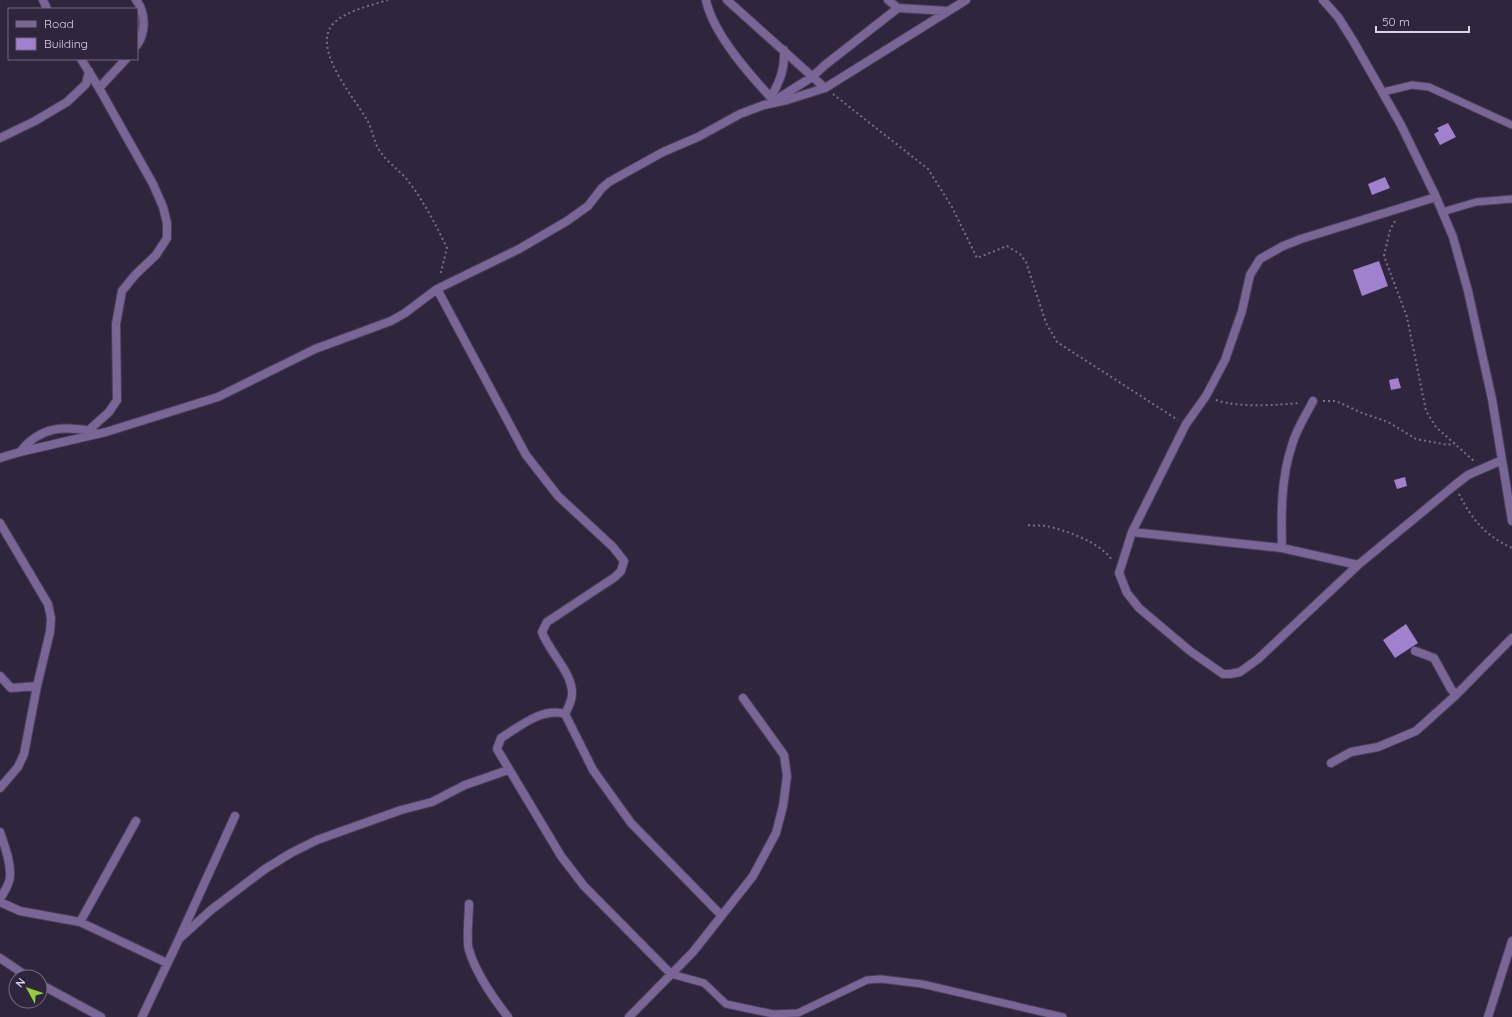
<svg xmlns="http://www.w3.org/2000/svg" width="1512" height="1017" font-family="Quicksand,sans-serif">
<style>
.building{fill:#a081cd}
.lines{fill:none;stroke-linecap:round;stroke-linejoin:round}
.lane-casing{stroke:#4a4158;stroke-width:9}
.street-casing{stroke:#4a4158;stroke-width:10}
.path{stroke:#787085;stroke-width:2;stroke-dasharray:2 3;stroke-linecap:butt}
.lane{stroke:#796697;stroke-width:7}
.street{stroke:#796697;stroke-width:8}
</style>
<rect width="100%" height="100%" fill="#2f253d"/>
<path class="building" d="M1448 123 1456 137 1440 145 1434 134 1439 131 1437 128Z
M1385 177 1390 188 1372 195 1368 184Z
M1379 261 1388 286 1362 296 1353 270Z
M1398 378 1401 388 1391 390 1389 380Z
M1405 477 1407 486 1397 489 1394 480Z
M1406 624 1418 643 1395 658 1383 640Z"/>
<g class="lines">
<g class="lane-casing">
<path id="lane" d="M1383 92 1412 85 1429 87 1512 125
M1442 212 1476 202 1512 199
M671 974 704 983 726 1004 773 1014 798 1013 867 980 881 979 922 984 1063 1017"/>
</g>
<g class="street-casing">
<path id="street" d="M43 0 47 9
M136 0C146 12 146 33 137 45
M706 0C713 34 750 75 774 101
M727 0 825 88
M888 0 898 8 948 11
M1323 0 1338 17 1352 39 1401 125 1436 197 1453 237 1468 291 1492 399 1512 521
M81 59 99 88 153 184 163 207 167 223V238L156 255 135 275 122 291 116 324 117 400 109 412 89 430
M99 88 126 59
M771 97C780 81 785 69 784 50
M774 101 812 77 825 65 898 8
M0 138 35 121 67 102 86 84 89 71
M1436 197 1301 239 1283 246 1260 259 1250 275 1242 311 1225 360 1206 396 1186 424 1132 532 1119 573 1127 593 1139 608 1190 651 1223 674H1230L1240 672 1258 659 1358 565 1455 485 1468 475 1502 460
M437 289 526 455 558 496 613 547 624 561 621 571 615 577 547 622 542 632C549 652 573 673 572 694 572 701 568 708 565 714
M20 452C40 426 63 426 93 431
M0 458 20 452 106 432 218 397 315 349 391 321 405 313 437 289 519 249 567 221 588 206 602 188 609 182 663 152 698 137 740 114 764 105 787 100 825 88 966 0
M0 523 48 604 51 618 50 632 37 686 24 754 18 767 0 788
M1132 532 1282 548 1358 565
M1282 548C1281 514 1281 478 1292 445 1296 430 1306 415 1313 401
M1415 651 1434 658 1451 689 1456 695
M0 676 11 688 37 686
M1331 763 1351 752 1378 747 1416 731 1456 695 1512 638
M0 832C4 845 11 861 10 876 10 884 4 892 0 899
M0 902 20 911 80 922 167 963
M469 904C469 914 466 942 469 950 476 973 493 998 508 1017
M80 922 136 821
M179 939 211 910 265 869 291 853 317 840 401 810 432 802 465 785 508 770
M0 958 28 977
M671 974 584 886 561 856 497 749 501 738C519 727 542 707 565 714L593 770 631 823 721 915
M40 984 101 1017
M142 1017 179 939 235 816
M629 1017 693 952 753 876 776 833 783 806 787 776 784 755 743 698
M1488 1017 1512 941"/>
</g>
<path class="path" d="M388 0C372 5 336 13 329 30 318 57 354 97 367 120 372 128 373 139 378 148 385 161 400 170 409 182 424 202 436 225 447 248L440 276
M833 94 928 169 952 207 977 258 1007 246 1020 254 1026 262 1046 323 1057 342 1178 420
M1395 221 1390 230 1384 256 1407 317 1426 411 1436 427 1475 462
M1216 400C1239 408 1276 405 1300 403
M1323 401H1336L1362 413 1388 422 1416 439 1448 445 1455 443
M1459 494C1472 520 1486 536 1512 548
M1028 525C1034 526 1040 525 1046 526 1066 530 1101 543 1112 560"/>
<use href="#lane" class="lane"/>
<use href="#street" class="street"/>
</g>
<rect x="8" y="8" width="130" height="52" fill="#2f253d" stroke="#736b80"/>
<rect x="16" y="21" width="20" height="6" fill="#796697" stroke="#736b80"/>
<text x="44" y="28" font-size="12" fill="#d9d3e4">Road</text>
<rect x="16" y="38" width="20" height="12" fill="#a081cd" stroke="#736b80"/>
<text x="44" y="48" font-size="12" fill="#d9d3e4">Building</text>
<g transform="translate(28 989) rotate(310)"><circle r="19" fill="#2f253d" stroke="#736b80"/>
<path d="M0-3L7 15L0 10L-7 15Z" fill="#93cc3d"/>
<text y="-6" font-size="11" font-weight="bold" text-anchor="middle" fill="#d9d3e4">N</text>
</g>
<path d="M1376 26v6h93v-6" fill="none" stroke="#d9d3e4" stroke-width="2"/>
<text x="1382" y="26" font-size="12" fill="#d9d3e4" stroke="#2f253d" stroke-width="3" paint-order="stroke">50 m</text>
</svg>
